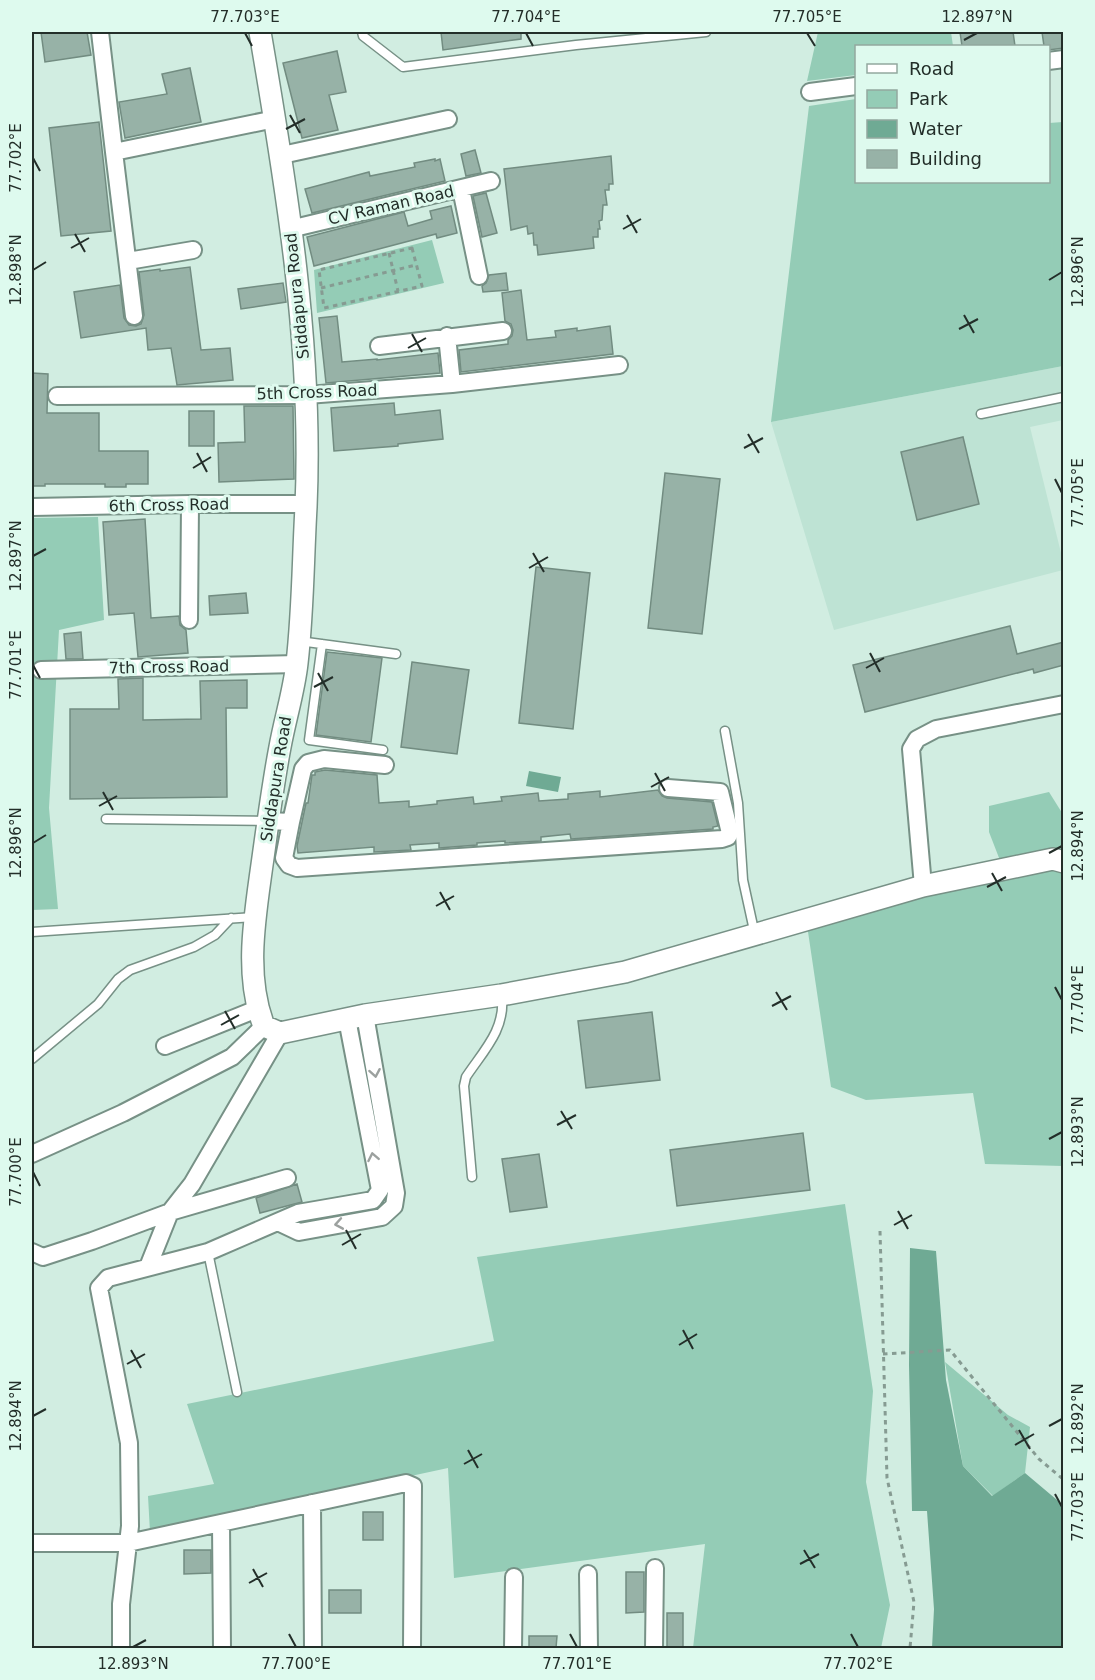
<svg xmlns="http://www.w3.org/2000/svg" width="1095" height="1680" font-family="'DejaVu Sans',sans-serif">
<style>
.built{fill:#bee3d4}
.green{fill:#94ccb6}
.water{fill:#6faa94}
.building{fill:#97b2a7;stroke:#728c81;stroke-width:1.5}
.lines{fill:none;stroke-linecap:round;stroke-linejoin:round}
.service-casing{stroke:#779186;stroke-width:11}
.minor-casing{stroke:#779186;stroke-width:20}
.tertiary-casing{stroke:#779186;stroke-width:24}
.path{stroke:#869b92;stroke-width:3;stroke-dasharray:4.5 4.5;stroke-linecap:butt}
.service{stroke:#fff;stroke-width:8}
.minor{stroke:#fff;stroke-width:16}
.tertiary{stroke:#fff;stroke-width:21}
.oneway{stroke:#9ca19f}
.ticks{fill:none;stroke:#232e29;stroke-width:2}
.labels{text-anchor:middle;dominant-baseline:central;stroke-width:6;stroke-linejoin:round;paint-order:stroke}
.street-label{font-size:16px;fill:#232e29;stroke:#defaee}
.neatline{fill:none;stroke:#232e29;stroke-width:2}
.ticks-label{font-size:15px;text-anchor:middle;fill:#232e29}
</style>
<rect width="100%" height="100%" fill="#d1ede1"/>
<path class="built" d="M1063 366V420L1030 427 1063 561V570L834 630 771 422Z"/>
<path class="green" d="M818 32H951L953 46H856V75L807 81Z
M856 99V182H1048L1049 123 1063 122V366L771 422 809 106Z
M432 240 444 283 317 313 314 270Z
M98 517 104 620 59 630 49 808 58 909 32 910V518Z
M1049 792 1064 816 1063 1166 985 1164 973 1093 866 1100 831 1087 807 925 1001 863 989 832V806Z
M845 1204 873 1391 866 1482 890 1605 881 1648H693L705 1544 454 1578 448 1468 150 1532 148 1496 214 1484 187 1404 494 1341 477 1257Z
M945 1362 1008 1415 1030 1427 1025 1473 993 1496 963 1466Z"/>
<path class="water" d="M529 771 561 777 558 792 526 786Z
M910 1248 936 1251 946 1380 963 1466 992 1496 1025 1473 1063 1505V1648H932L934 1609 927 1511H912L909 1365Z"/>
<path class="building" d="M41 32H87L91 55 45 62Z
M441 32H521V39L443 50Z
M960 32H1013L1015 46H962Z
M1042 32H1064V48L1048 50V46H1044Z
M337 51 346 92 329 95 338 130 302 138 283 63Z
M190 68 201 122 125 138 119 102 167 94 162 74Z
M99 122 111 231 61 236 49 128Z
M475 150 481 173 466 176 461 154Z
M611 156 613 184H609V190H605L607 205H603L602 220 599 221 600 229H598V237H593L594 248 538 255 537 245H534L533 233 528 234 527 226 511 230 504 169Z
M435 159V161L440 159 445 181 312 213 305 189 369 172 370 176 415 167 414 163Z
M486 193 497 233 482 237 473 196Z
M451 206 457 233 437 238 436 234 314 266 307 237 404 212 408 226 432 219 430 211Z
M190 267 201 350 230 348 233 380 177 385 171 348 148 350 146 328 81 338 74 292 120 285 124 318 129 325 136 326 141 324 144 315 139 272 160 269V271Z
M506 273 508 290 483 292 482 286 486 283 489 275Z
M283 283 286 302 241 309 238 289Z
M521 290 527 340 556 337 555 331 577 328V331L610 326 613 354 461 372 459 350 508 344V340L512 336 513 330 511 324 505 321 502 293Z
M337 316 342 362 377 359V360L438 353 440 373 326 383 319 318Z
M32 373 48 374 47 413H99V451H148V484H126V487H105V484H45V486H32Z
M394 403 395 415 440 410 443 439 398 444V446L334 451 331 408Z
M244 406H293L294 479 219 482 218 443 245 442Z
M189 411H214V446H189Z
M963 437 979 504 917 520 901 452Z
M665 473 720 479 702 634 648 628Z
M145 519 151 618 179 616 180 625 186 630 188 653 138 657 134 613 109 615 103 522Z
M536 567 590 573 573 729 519 723Z
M246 593 248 613 210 615 209 596Z
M1010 626 1017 654 1064 642V665L1034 673 1033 669 865 712 853 665Z
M81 632 83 659H66L64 634Z
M327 652 382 658 371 742 316 735Z
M412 662 469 670 457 754 401 747Z
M143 678V720L201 719 200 681 247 680V708H226L227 797 70 799V709H119L118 679Z
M325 770 377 775 379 803 409 801V807L437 804V801L473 797 474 804 502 801 501 797 538 793 539 801 568 799V794L600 791V797L658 790 662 796 667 798 712 802 718 826 713 827V829L571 839 570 834 541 837V841L505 843V841L477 843V845L439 848V843L410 845 411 850 374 852V847L298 853 297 846 306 803H308L312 775H315V772Z
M652 1012 660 1080 586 1088 578 1021Z
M803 1133 810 1190 677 1206 670 1150Z
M539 1154 547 1207 510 1212 502 1159Z
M297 1184 302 1202 260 1213 256 1198Z
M363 1512H383V1540H363Z
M184 1550H211V1573L184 1574Z
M626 1572H644V1612L626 1613Z
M329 1590H361V1613H329Z
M667 1613H683V1648H667Z
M529 1636H557L556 1648H529Z"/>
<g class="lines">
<g class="service-casing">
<path id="service" d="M362 32 363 36 403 67 576 45 706 32
M981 414 1064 397
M299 641 396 654
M322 644 309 740 383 750
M725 731 738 803 743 880 755 935
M106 819 268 821
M32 932 254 917
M32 1059 98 1004 118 979 130 970 194 947 215 935 231 918
M472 1177 464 1086 466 1077C484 1050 505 1030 502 997
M208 1252 237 1392"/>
</g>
<g class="minor-casing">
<path id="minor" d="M100 32 114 152
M1048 61 1064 59
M810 92 856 86
M282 155 448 119
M461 189 479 276
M290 229 491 181
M128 261 193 250
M134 316 114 152 275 119
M447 336 452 384
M379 346 503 331
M57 396 307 395 452 384 619 365
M32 507 190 504H306
M189 620 190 504
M41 670 297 664
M268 821 291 822 284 858 289 865 297 868 722 839 728 837 730 833 720 792 668 788
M291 822 303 769 308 763 324 759 385 765
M923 886 911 749 917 739 936 729 1064 704
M165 1046 257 1009
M32 1154 123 1113 232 1057 264 1026
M280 1223 299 1232 382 1217 394 1206 396 1193 365 1015
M32 1252 43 1257 92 1241 170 1212 287 1178
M148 1267 170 1212 192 1184 280 1033
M312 1503 313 1648
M221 1523 222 1648
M32 1543H128L406 1483 413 1486 412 1648
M588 1574 589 1648
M121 1648V1604L130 1526 129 1443 99 1288 108 1278 208 1252 298 1213 373 1200 380 1190 347 1019
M513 1648 514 1577
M654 1648 655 1568"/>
</g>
<g class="tertiary-casing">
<path id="tertiary" d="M260 32C287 189 313 347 306 507 303 559 303 612 297 663 294 691 285 719 280 747 272 789 267 830 261 872 254 922 245 978 264 1026L280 1033 365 1015 501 995 625 972 923 886 1053 859 1064 862"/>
</g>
<path class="path" d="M412 248 422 286 324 308 319 270Z
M389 253 398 291
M321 288 416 265
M880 1231 887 1478 914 1602 910 1648
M883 1354 950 1350 1039 1459 1064 1480"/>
<use href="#service" class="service"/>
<use href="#minor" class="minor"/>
<use href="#tertiary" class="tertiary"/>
</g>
<defs><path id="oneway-chevron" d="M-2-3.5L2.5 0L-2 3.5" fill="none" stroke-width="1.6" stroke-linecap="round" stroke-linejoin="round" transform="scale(1.5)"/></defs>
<g class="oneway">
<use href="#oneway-chevron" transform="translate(375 1073) rotate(80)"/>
<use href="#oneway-chevron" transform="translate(373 1157) rotate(-101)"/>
<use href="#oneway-chevron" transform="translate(339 1224) rotate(170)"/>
</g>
<path class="ticks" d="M245 33 252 46M526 33 533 46M807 33 815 46M964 40 977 33M290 115 300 133M286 129 305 119M33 158 40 171M627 215 637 233M623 229 641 219M75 234 85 252M71 248 89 238M33 270 46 262M1049 280 1062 272M964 315 974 333M959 329 978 319M412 334 422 352M408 348 426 338M748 434 759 453M744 448 763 438M197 453 207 472M193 468 211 457M1055 479 1062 493M533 553 544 572M33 556 46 549M529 568 548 557M870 653 880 672M33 665 40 678M866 668 884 658M318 673 328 691M314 687 333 677M655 773 665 791M651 787 669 777M103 792 113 810M99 806 117 796M33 843 46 835M1049 853 1062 846M992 873 1002 891M987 887 1006 877M440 892 450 910M436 906 454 896M1055 987 1062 1000M776 992 787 1010M772 1006 791 996M225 1011 235 1029M221 1025 239 1015M561 1111 572 1129M557 1125 576 1115M1049 1139 1062 1132M33 1172 40 1186M898 1211 908 1229M894 1225 912 1215M346 1230 356 1249M342 1245 361 1234M683 1330 693 1349M679 1345 697 1334M131 1350 141 1368M127 1364 145 1354M33 1416 46 1409M1049 1426 1062 1419M1019 1430 1030 1449M1015 1445 1034 1434M468 1450 478 1468M464 1464 482 1454M1055 1494 1062 1507M804 1550 815 1568M800 1564 819 1554M253 1569 263 1587M249 1583 267 1573M289 1634 296 1647M570 1634 577 1647M851 1634 858 1647M133 1647 146 1640"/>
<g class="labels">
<g class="street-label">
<text transform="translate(391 205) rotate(-13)">CV Raman Road</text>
<text transform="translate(297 296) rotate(-96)">Siddapura Road</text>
<text transform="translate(317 392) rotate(-2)">5th Cross Road</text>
<text transform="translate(169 505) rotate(-1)">6th Cross Road</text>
<text transform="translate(169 667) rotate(-1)">7th Cross Road</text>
<text transform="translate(276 779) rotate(-81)">Siddapura Road</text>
</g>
</g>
<rect width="1095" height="1680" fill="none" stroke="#defaee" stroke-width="66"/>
<rect x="855" y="45" width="195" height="138" fill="#defaee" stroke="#93a89f" stroke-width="1.5"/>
<rect x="867" y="64" width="30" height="9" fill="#ffffff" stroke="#93a89f" stroke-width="1.5"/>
<text x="909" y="75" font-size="18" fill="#232e29">Road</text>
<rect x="867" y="90" width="30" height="18" fill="#94ccb6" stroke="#93a89f" stroke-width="1.5"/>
<text x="909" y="105" font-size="18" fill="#232e29">Park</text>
<rect x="867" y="120" width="30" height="18" fill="#6faa94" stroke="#93a89f" stroke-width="1.5"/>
<text x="909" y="135" font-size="18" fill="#232e29">Water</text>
<rect x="867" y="150" width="30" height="18" fill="#97b2a7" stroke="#93a89f" stroke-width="1.5"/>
<text x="909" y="165" font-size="18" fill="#232e29">Building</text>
<rect x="33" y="33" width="1029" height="1614" class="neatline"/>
<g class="ticks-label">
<text x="245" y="22">77.703°E</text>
<text x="526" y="22">77.704°E</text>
<text x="807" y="22">77.705°E</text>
<text x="977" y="22">12.897°N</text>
<text transform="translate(16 158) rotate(-90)" y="5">77.702°E</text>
<text transform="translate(16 270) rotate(-90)" y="5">12.898°N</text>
<text transform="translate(1078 272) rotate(-90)" y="5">12.896°N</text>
<text transform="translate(1078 493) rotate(-90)" y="5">77.705°E</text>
<text transform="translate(16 556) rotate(-90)" y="5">12.897°N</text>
<text transform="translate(16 665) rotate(-90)" y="5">77.701°E</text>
<text transform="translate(16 843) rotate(-90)" y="5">12.896°N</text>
<text transform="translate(1078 846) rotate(-90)" y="5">12.894°N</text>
<text transform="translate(1078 1000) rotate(-90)" y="5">77.704°E</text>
<text transform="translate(1078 1132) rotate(-90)" y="5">12.893°N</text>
<text transform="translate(16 1172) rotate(-90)" y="5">77.700°E</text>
<text transform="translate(16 1416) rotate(-90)" y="5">12.894°N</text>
<text transform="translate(1078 1419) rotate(-90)" y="5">12.892°N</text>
<text transform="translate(1078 1507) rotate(-90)" y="5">77.703°E</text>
<text x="133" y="1669">12.893°N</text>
<text x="296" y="1669">77.700°E</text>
<text x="577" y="1669">77.701°E</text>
<text x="858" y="1669">77.702°E</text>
</g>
</svg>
